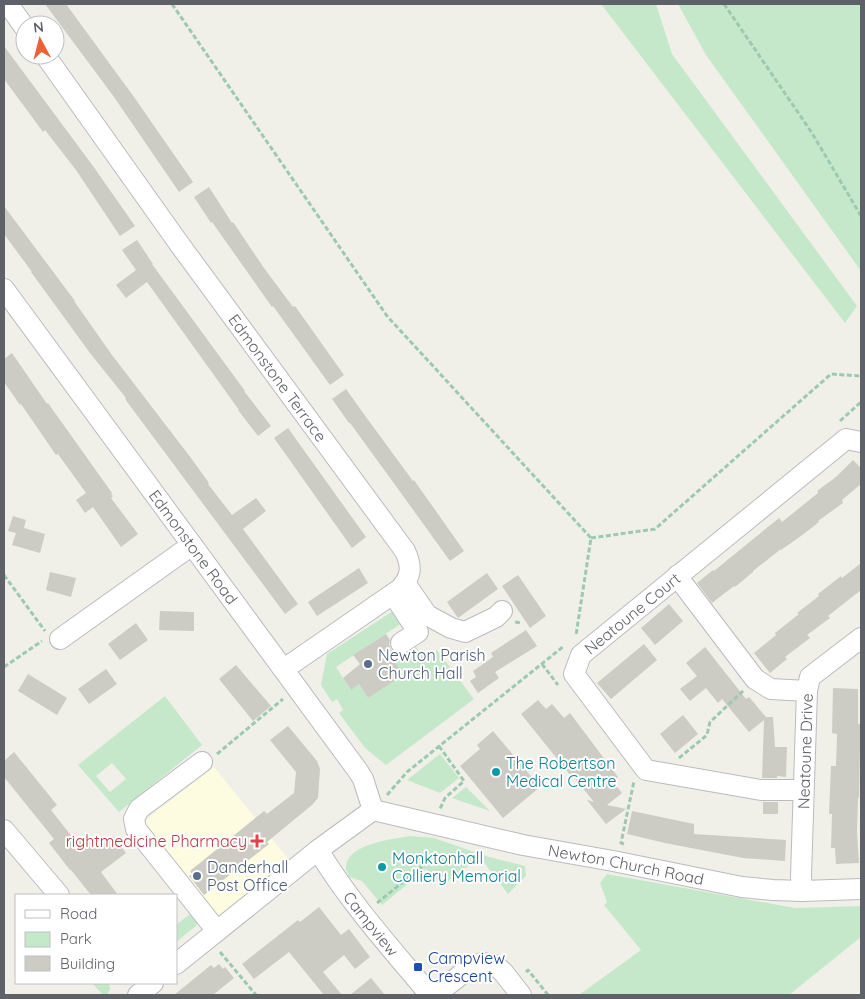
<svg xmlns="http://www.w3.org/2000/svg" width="865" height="999" font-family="Quicksand,sans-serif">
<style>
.commercial{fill:#fefce0}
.green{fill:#c5e8cb;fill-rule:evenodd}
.building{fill:#cccbc4}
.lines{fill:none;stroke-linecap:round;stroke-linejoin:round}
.minor-casing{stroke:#babbc1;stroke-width:22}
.path{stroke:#9ec9b1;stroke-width:3;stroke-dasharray:5 2.5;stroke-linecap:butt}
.minor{stroke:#fff;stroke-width:20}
.service-dot{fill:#5c6f8a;stroke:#fff;stroke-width:2}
.culture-dot{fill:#0f9aa8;stroke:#fff;stroke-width:2}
.health-dot{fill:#e0444e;stroke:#fff;stroke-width:2}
.transit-dot{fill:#1a4fb4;stroke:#fff;stroke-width:2}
.labels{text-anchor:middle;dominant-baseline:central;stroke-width:4;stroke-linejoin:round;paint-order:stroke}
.street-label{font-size:16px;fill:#5f6168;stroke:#fff}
.service-label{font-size:16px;fill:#4e5e75;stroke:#fff;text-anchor:start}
.culture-label{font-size:16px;fill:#0d838f;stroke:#fff;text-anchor:start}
.health-label{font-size:16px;fill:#be3a42;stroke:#fff;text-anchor:end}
.transit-label{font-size:16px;fill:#164399;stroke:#fff;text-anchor:start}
</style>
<rect width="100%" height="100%" fill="#f1f0e8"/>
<path class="commercial" d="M214 767 289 860 215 918 143 822Z"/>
<path class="green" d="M601 4H656L672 54 857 306 845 323Z
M678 4H861V271L706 55Z
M396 609 405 621 336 667 350 689 359 684 368 698 394 661 416 647 425 659 437 650 474 699 386 765 365 748 339 713 343 710 337 699 332 702 321 685 327 654Z
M165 696 202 745 119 812 78 765ZM112 763 126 779 110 792 96 776Z
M440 754 459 778 440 793 407 780Z
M466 787 490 811 452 798Z
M410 836 434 838 489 857 525 866 526 876 508 894 480 857 442 886 426 869 382 905 362 881 349 877C348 874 347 872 346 869 344 844 393 839 410 836Z
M607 874 795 908 861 906V937L789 995H579L641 950 604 905 607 902 600 883Z
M195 910 198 920 196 926 176 942V925Z
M92 983H109L110 989 107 995H103Z"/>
<path class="building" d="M45 4H66L134 97 193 182 179 192 114 97Z
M4 46 93 166 135 226 120 236 76 170 45 130 43 132 4 79Z
M209 187 232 223 233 222 264 268 293 307 295 306 344 375 330 385 273 306 272 307 212 222 211 223 194 197Z
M4 206 75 301H74L112 355 191 458 209 483 208 484 232 515 256 498 266 511 243 529 298 604 285 614 125 399 126 398 90 353 31 272H32L4 234Z
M137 240 153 264H152L245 391H244L271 426 258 436 238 410H239L147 282 126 298 116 285 136 270 122 250Z
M12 353 47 404 48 403 112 493 111 494 113 496 111 498 138 534 121 547 93 507 85 513 76 500 86 493 58 454 56 455 21 404 20 405 4 382V359Z
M346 389 366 417 413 481 414 480 464 551 450 561 393 482 350 423H349L332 399Z
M288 428 366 537 352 548 274 438Z
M853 460 861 468V484L842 500 843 503 818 521 819 522 801 536 781 550V549L753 571V572L735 587 734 586 712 603 697 583 713 570 714 571 779 518 782 522 818 493 817 491 836 477Z
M13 516 26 520 24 528 45 534 40 553 12 545 16 533 8 531Z
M861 563V590L828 616 830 618 807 635 810 638 785 657 787 659 770 673 754 653 776 635 775 633 799 614 797 613 819 596 818 594 841 576 842 578Z
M359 568 368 583 317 616 308 602Z
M50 572 76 578 71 597 46 590Z
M487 573 498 589 458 618 447 602Z
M518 575 546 616 530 628 502 586Z
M669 604 683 621 655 645 641 628Z
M160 611 194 612V631L159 630Z
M136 623 148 640 120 660 108 644Z
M526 630 537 646 495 672 499 678 478 693 470 681 476 677 473 671 493 657 491 653Z
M386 634 390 640 389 644 391 650 401 656 394 661 403 675 368 698 359 684 351 690 343 678 360 664 353 655Z
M644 644 657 660 611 699 597 683Z
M705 647 746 699 749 697 766 717H773L775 747H787L786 777 777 776V778H762L764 720 749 732 722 699 718 703 706 688 690 701 680 689 697 676 686 663Z
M236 665 271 706 253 721 219 679Z
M106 669 117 684 89 704 78 689Z
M28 674 67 698 57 715 18 691Z
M833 688 858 689V724H861V748H860L859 798H858L857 832 859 863 836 864 835 848H831L832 814H829L831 766H836L837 734 832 733Z
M538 700 546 709 552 704 564 718 570 713 618 777 613 782 622 793 607 805 626 809 606 824 587 800 594 802 572 775 571 776 521 714Z
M683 715 698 734 675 753 660 734Z
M288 726 317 761 320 769 318 798 312 805 267 842 269 844 204 895 189 876 192 874 190 871 264 811 267 814 294 793 296 772 270 740Z
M493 731 540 787 503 818 460 766 480 749 477 745Z
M14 752 57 805 51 810 77 843 86 836 96 849 113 836 126 853 101 872 118 895H91L71 870H70L49 843 54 839 4 777V761Z
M763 802H778V814H763Z
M632 811 694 824V834L786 840 785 861 743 858 665 843 627 834Z
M319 907 341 935 349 929 370 957 355 969 344 955 323 972 342 995H324L289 952 254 979 242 964 298 920 300 922Z
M219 964 223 969 225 967 234 978 213 995H174L211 965 214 968Z
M371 978 385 995H350Z"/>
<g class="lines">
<g class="minor-casing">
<g id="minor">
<path d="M8 4 25 28"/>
<path id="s1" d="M45 55 180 245 405 551C412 566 412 576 400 589L284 669"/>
<path id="s2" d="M4 289 358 771 363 779 373 810"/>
<path d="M678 575 683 584 755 679 771 689 807 691"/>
<path d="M405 583 427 615 451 628 465 632 496 617 502 611"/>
<path d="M393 594 418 632 401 643"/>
<path d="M60 639 192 545"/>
<path d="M202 762 139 809 134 819 136 829 217 931"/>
<path id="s3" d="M803 790H761L646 770 574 674 581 655 846 439 861 442"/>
<path d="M4 830 59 895"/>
<path id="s4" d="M318 850C350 903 391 948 430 995"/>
<path id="s5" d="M802 891 801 876 807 691 810 677 861 638"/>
<path id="s6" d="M176 964 318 850 373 810 523 845 613 861 742 887 773 890 802 891 861 889"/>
<path d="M138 995 153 983"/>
<path d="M435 995 472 966 483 963 495 965 503 972 521 995"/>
</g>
</g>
<path class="path" d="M172 4 387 316 591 538 576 635
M724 4 812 133 861 216
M840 421 861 402
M591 538 655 529 831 374 861 376
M4 575 45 631
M515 622 522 623
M542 664 558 685
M4 667 42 641
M439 746 464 781 445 798 440 809
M217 754 283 699
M679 758 707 735 710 722 744 690
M387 795 407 772 564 646
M624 844 621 843 634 781
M377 903 424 865
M220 952 256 995
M526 972 528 970 548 995"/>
<use href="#minor" class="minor"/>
</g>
<g class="service-dot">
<circle cx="368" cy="664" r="5"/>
<circle cx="197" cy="876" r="5"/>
</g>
<g class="culture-dot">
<circle cx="496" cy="772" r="5"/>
<circle cx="382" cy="867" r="5"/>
</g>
<path class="health-dot" d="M254.5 833.5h5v5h5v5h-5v5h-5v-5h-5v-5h5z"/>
<rect class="transit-dot" x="413" y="962" width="10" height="10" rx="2.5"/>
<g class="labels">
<g class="street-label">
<text stroke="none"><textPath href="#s1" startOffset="398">Edmonstone Terrace</textPath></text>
<text stroke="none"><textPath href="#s2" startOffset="320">Edmonstone Road</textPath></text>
<text stroke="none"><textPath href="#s3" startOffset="365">Neatoune Court</textPath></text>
<text stroke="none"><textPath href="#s5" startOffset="140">Neatoune Drive</textPath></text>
<text stroke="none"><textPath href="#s6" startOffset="509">Newton Church Road</textPath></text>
<text stroke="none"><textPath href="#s4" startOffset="91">Campview</textPath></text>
</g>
<g class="service-label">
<text x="378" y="655">Newton Parish<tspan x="378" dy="18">Church Hall</tspan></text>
<text x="207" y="867">Danderhall<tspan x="207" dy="18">Post Office</tspan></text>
</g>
<g class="culture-label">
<text x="506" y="763">The Robertson<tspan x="506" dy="18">Medical Centre</tspan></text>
<text x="392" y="858">Monktonhall<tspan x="392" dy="18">Colliery Memorial</tspan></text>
</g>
<g class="health-label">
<text x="247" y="841">rightmedicine Pharmacy</text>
</g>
<g class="transit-label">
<text x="428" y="958">Campview<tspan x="428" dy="18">Crescent</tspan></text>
</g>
</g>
<rect width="865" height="999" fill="none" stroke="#5f6168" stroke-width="10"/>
<rect x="15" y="894" width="162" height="90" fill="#ffffff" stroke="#bfc0c3"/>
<rect x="25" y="910" width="25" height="8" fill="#ffffff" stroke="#bfc0c3"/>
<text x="60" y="919" font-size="15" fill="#5f6168">Road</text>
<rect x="25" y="932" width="25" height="15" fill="#c5e8cb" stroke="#bfc0c3"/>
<text x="60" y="944" font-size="15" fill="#5f6168">Park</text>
<rect x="25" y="956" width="25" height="15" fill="#cccbc4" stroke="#bfc0c3"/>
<text x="60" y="969" font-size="15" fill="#5f6168">Building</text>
<g transform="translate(40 40) rotate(353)"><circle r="24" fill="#ffffff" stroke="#bfc0c3"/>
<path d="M0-4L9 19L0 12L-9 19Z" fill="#ea6235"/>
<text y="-8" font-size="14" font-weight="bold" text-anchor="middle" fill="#5f6168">N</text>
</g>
</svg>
